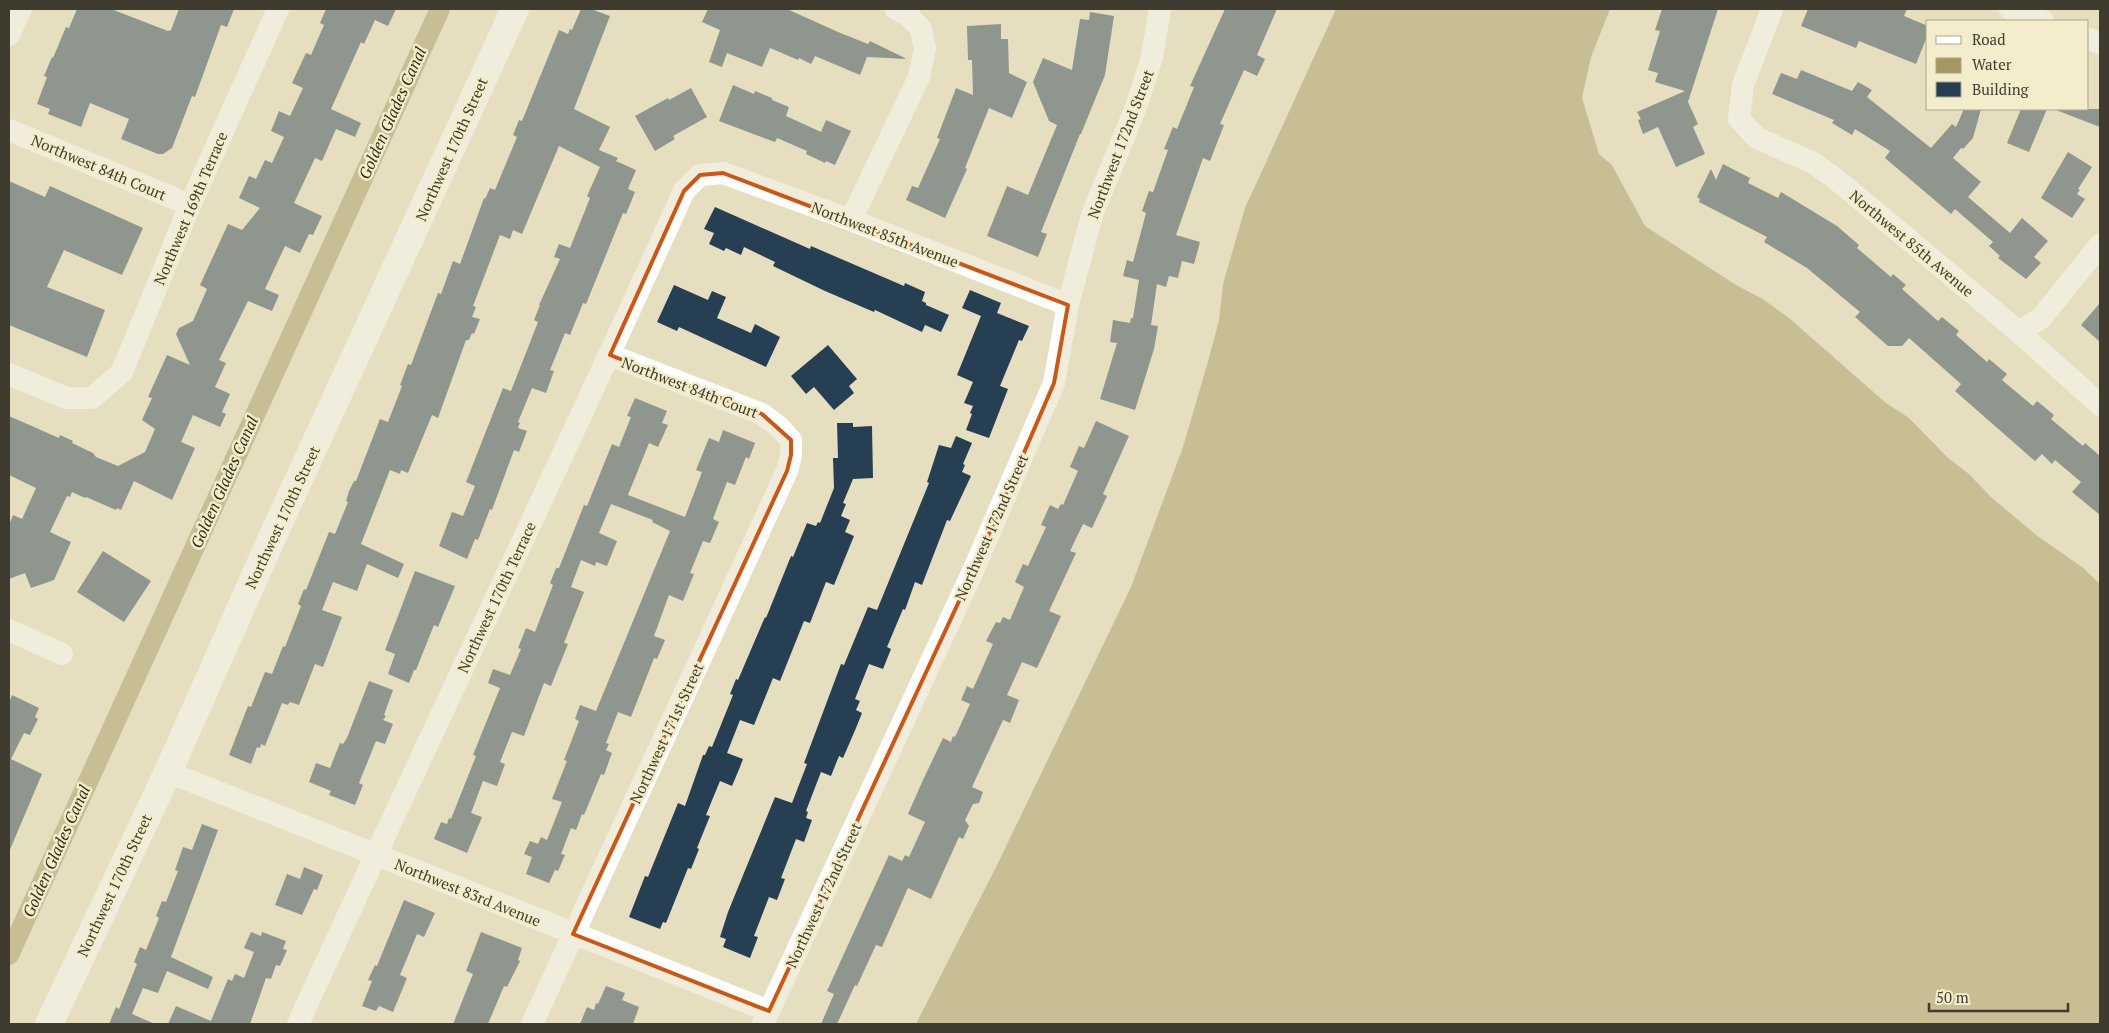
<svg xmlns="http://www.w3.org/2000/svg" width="2109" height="1033" font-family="'PT Serif',serif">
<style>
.water{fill:#a4985f}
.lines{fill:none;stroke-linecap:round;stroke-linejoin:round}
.canal{stroke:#a4985f;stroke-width:20}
.building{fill:#273f52}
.minor{stroke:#fff;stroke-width:22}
.tertiary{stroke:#fff;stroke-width:28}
.marked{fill:none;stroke:#cf5511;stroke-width:4;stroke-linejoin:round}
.labels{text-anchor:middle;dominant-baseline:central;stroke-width:5;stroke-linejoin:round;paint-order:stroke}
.street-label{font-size:15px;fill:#3f3c2f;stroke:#f3edcb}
.water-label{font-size:16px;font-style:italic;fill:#2f2a0f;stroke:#f3edcb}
</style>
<rect width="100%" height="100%" fill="#e6dfbf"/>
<path class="water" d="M1336 9H1610L1591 57 1582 98 1599 154 1612 165 1645 226 1736 285 1763 299 1789 318 1886 403 1909 418 1947 457 1969 474 1991 497 2036 535 2082 567 2100 584V1024H916L998 863 1131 587 1183 447 1209 358 1219 320 1223 284 1245 208Z"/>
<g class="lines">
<path class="canal" d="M9 955 440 9"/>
</g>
<path class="building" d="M77 9H111L168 31 171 30 179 9H234L227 27 221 25 195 97 192 96 172 148 163 154H158L121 139 129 119 90 103 81 127 48 114 50 109 37 104 47 77 44 76 52 57 53 58 66 27 69 28Z
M326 9H396L388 26 375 20 364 44 361 42 331 109 361 123 355 137 336 129 322 161 315 158 294 203 322 216 313 235 309 234 300 253 285 246 265 289 279 295 272 311 248 301 219 360 226 363 215 387 230 394 222 412 226 414 220 427 193 415 181 442 195 448 172 500 134 481 121 510 117 508 116 510 86 497 85 498 72 492 70 497 67 496 50 532 71 542 54 580 31 588 25 573 9 579V525L13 515 22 519 36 488 9 475V416L59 438 60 435 73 441 72 443 93 453 96 457 118 466 145 452 155 429 142 420 152 398 148 397 167 355 190 365 176 334 179 328 193 321 207 289 200 285 228 224 242 230 260 208 239 198 249 176 256 179 265 160 272 163 284 137 271 131 279 111 290 116 303 88 292 83 306 53 311 55 324 25 320 23Z
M581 9H591L610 16 574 109 610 127 599 150 618 158 616 161 636 170 628 189 635 192 626 214 623 213 586 304 583 303 570 335 565 333 550 370 554 371 546 393 532 388 518 422 520 423 518 428 527 431 519 452 514 450 492 510 490 509 478 540 475 539 467 559 439 546 452 512 463 516 475 486 466 482 503 388 511 391 538 322 534 320 540 305H539L560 259 554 257 559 244 570 248 590 198 587 196 600 167 559 146 522 234 513 230 510 239 500 235 473 306 476 307 472 317 480 319 474 334 472 333 469 340H466L438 418 432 415 408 473 401 470 400 474 390 470 361 544 404 564 398 578 367 564 357 591 333 582 322 610 342 617 323 667 315 664 299 705 290 702 288 705 282 703 265 746 261 744 260 748 257 747 251 764 229 755 248 706 251 707 265 672 272 674 283 646 285 647 301 606 298 604 304 589 306 590 329 532 335 534 348 502 346 501 349 491 354 481H356L380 419 388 422 402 386 400 385 408 364 411 365 438 293 441 294 453 261 460 264 484 198 485 199 490 188 495 190 517 137 513 135 519 120 522 121 559 30 568 34 570 29 572 30Z
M708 9H787L838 32 868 44 870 41 907 59 867 57 860 75 815 56 811 64 799 58 798 60 770 48 762 67 727 53 722 67 709 62 720 30 702 22Z
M1225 9H1277L1257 55 1265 59 1257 76 1244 70 1220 124 1224 125 1210 161 1203 158 1176 235 1200 242 1194 264 1182 261 1178 278 1169 276 1166 287 1157 284 1151 325 1158 326 1154 349 1135 410 1100 399 1117 343 1110 342 1113 320 1130 323 1131 318H1133L1139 280 1123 276 1127 260 1133 262 1146 213 1142 211 1149 191 1153 192 1168 150 1164 149 1173 127 1177 129 1194 87 1190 86Z
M1662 9H1718L1688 102 1698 124 1693 127 1705 154 1676 167 1658 127 1643 134 1638 120 1641 119 1637 112 1685 91 1655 82 1658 73 1648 70 1660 31 1655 30Z
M1808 9H1907L1904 16 1928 26V34L1916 64 1859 41 1856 48 1801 26Z
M1090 12 1114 16 1105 75 1081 134H1080L1041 232 1047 234 1038 257 987 236 1007 186 1028 195 1057 125 1049 121 1033 82 1043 58 1072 70 1080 19 1089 20Z
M1001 24V39H1008L1009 73 1027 82 1012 118 989 108 965 168 967 169 945 218 906 200 912 186 918 188 940 139 937 138 956 88 973 95 972 60H968L967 26Z
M1801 70 1852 91 1858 82 1872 90 1867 97 1931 148 1952 124 1956 127 1964 109H1981L1973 138 1963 149 1961 148 1953 158 1981 182 1968 197 2010 233 2022 218 2048 241 2034 257 2041 263 2026 279 1998 258 2000 256 1989 246 1993 242 1955 209 1951 214 1885 158 1890 151 1855 129 1852 135 1832 123 1834 120 1772 94 1781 73 1797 79Z
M733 85 754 94 755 91 772 98V100L789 107 786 116 821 132 826 120 851 131 835 165 826 161 825 163 806 154 807 151 777 138 775 142 719 121Z
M691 88 707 117 673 136 675 139 655 151 635 116 668 98 669 100Z
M2021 109H2047L2029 152 2007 143Z
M2056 109H2100V127L2056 110Z
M2068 152 2092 167 2078 189 2080 190 2077 194 2085 199 2072 218 2041 198Z
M1723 164 1750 178 1748 183 1778 198 1781 192 1837 226 1859 245 1857 248 1891 277 1893 274 1906 285 1902 289 1938 321 1942 317 1959 331 1956 335 1987 362 1989 359 2007 374 2002 380 2033 406 2037 401 2054 415 2051 419 2083 446 2085 443 2100 456V515L2072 492 2081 482 2055 460 2052 464 2042 454 2035 461 1955 391 1961 384 1909 338 1902 346H1888L1855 317 1860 312 1807 268 1764 242 1767 237 1699 202 1700 199 1697 197 1711 169 1716 180Z
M9 181 45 197 50 186 143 228 122 275 64 250 47 287 105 310 87 357 9 325Z
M715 207 810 249 811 246 904 286 905 283 925 292 922 301 926 303V305L949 315 941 332 925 325 922 332 875 310 874 312 825 291 773 266 775 262 744 247 741 255 726 248 724 251 709 244 714 233 704 229Z
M674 285 708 300 712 291 726 297 717 318 751 333 755 324 780 337 766 367 679 327 677 331 657 322Z
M970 290 1001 303 997 313 1029 326 1022 341 1019 340 1000 386 1008 389 989 438 966 430 972 414 970 413 973 406 964 403 973 382 957 375 981 316 962 308Z
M2100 303V342L2081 325Z
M828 345 857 379 849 386 854 393 834 410 814 387 806 394 791 376Z
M635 398 667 411 662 423 668 425 658 447 649 443 628 495 685 517 702 472 696 470 709 438 719 442 723 430 755 443 749 459 746 457 735 485 727 482 713 519 719 522 710 543 703 541 690 573 694 574 683 601 669 595 654 636 665 640 657 659 654 658 631 717 618 712 606 743 609 744 606 750 612 753 604 775 601 774 584 815 582 814 576 830 571 828 561 854 565 855 558 871 555 870 549 883 526 874 532 857 524 854 530 841 538 844 541 837 547 840 562 802 552 799 567 761 564 760 579 721 575 719 580 705 596 711 670 531 652 522 653 520 611 504 599 533 617 541 607 566 596 562 595 566 581 560 571 587 584 592 564 643 568 644 551 686 544 683 524 736 512 732 500 762 505 764 497 786 483 781 471 813 482 817 467 853 434 839 441 822 447 824 449 818 451 819 476 756 473 755 500 688 488 683 493 669 510 675 521 649 518 648 526 628 535 632 553 585 550 583 556 568H559L584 505 587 506 612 444 619 447 631 417 627 416Z
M1096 421 1129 436 1103 494 1107 496 1092 528 1083 524 1070 551 1076 553 1049 611 1061 616 1037 668 1022 662 1007 695 1019 700 1010 723 1003 720 972 787 983 792 979 803 973 804 965 820 969 826 963 839 959 837 931 899 908 888 882 947 876 945 857 986 855 985 837 1024H821L834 994 827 991 889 855 902 861 905 855 909 857 925 822 908 814 923 780 943 738 951 742 953 736 955 737 970 704 961 700 967 686 973 689 993 644 986 641 996 622 1000 623 1003 617 1010 620 1024 587 1015 582 1023 564 1028 566 1046 527 1041 525 1050 505 1058 509 1061 504 1063 505 1078 471 1070 467 1079 446 1084 448Z
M837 423H853V427L872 426 873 478 853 479 843 503 846 504 841 516 850 520 845 532 854 536 834 585 826 582 810 623 804 621 780 681 773 678 754 725 740 720 727 753 743 759 740 767 732 786 720 781 706 815 710 816 697 848 699 849 691 869 688 868 666 923 663 922 660 929 629 917 645 876 648 877 678 803 685 806 703 755H705L709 746 712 747 733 695 730 694 736 679 738 680 765 617 766 618 791 556 793 557 807 523 816 526 818 522 820 523 834 488 833 458H838Z
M956 436 972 443 963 464 965 465 962 472 971 476 950 521 947 520 922 585 915 582 905 610 903 609 887 647 891 649 883 669 869 664 855 699 860 701 856 710 862 713 856 728 843 758 839 756 831 776 821 772 806 811 808 812 806 818 812 820 804 842 796 839 781 878 785 879 777 900 769 897 754 936 758 937 750 958 723 947 726 939 720 937 728 912 775 797 792 803 807 764 804 763 841 664 844 665 868 607 877 610 929 483 927 482 939 445 951 448Z
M103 551 151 581 124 622 77 592Z
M415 571 455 586 438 627 434 625 416 670H414L409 683 388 674 395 654 385 650Z
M369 681 393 690 384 715 386 716 383 720 393 724 385 744 376 741 359 783 363 785 355 805 329 795 331 791 309 782 316 763 330 768 340 743 343 744 347 738Z
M12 695 39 708 35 717 38 719 30 735 24 733 11 759 42 774 9 852V703Z
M202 824 218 830 171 957 213 977 208 989 167 971 158 993 143 988 132 1014 155 1024H109L116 1007 119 1009 137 964 134 962 140 947 146 950 159 918 156 916 162 901 166 902 178 871 175 870 183 847 192 850Z
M304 867 323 875 317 890 314 889 302 915 275 905 287 874 300 879Z
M404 900 435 913 424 937 417 934 400 975 407 978 393 1012 379 1006 376 1011 362 1006 372 981 368 980 375 965 377 966Z
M251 932 261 936 262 932 286 941 283 949 287 950 280 966 276 965 271 979 266 978 250 1024H168L176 1006 211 1021 228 979 232 981 235 974 244 978 254 952 244 948Z
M481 932 522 948 518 960 520 961 507 987 504 986 488 1024H453L473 974 466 971Z
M606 986 625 993 622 1000 639 1007 633 1024H580L587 1007 594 1010 596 1003 598 1004Z"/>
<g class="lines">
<path class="minor" d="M1772 9 1743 85 1739 119 1757 138 1814 163 1842 184 2019 332 2100 405
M2010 9 2043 21
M9 35 21 9
M2088 39 2100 43
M9 130 190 205
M851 220 919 77 925 49 921 29 909 16 896 9
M2019 332 2041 318 2100 245
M9 374 66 398H92L122 372 190 205 278 9
M9 630 62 654
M168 772 769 1011
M298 1024C425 745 558 470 684 191L700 175 723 173 851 220 1068 305
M532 1024 787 471 791 455V440L779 427 762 414 610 355
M763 1024 973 571 1054 383 1068 305 1092 215 1136 107 1152 57 1160 9"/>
<path class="tertiary" d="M49 1024 168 772 271 540 515 9"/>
</g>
<path d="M0 0H2109V1033H0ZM723 173 1068 305 1054 383 973 571 769 1011 573 934 787 471 791 455V440L762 414 610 355 684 191 700 175Z" fill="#e6dfbf" fill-opacity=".55" fill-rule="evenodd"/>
<path class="marked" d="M723 173 1068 305 1054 383 973 571 769 1011 573 934 787 471 791 455V440L762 414 610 355 684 191 700 175Z"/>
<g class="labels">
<g class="street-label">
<text transform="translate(1120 144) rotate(-69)">Northwest 172nd Street</text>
<text transform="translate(451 149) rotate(-66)">Northwest 170th Street</text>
<text transform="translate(99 167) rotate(23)">Northwest 84th Court</text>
<text transform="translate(190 208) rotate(-67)">Northwest 169th Terrace</text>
<text transform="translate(885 234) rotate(21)">Northwest 85th Avenue</text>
<text transform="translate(1912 243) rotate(40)">Northwest 85th Avenue</text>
<text transform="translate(690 387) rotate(21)">Northwest 84th Court</text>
<text transform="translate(282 517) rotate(-65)">Northwest 170th Street</text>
<text transform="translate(991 527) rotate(-66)">Northwest 172nd Street</text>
<text transform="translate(496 597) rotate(-65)">Northwest 170th Terrace</text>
<text transform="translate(666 733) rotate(-65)">Northwest 171st Street</text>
<text transform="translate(114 885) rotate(-65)">Northwest 170th Street</text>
<text transform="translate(468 892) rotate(22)">Northwest 83rd Avenue</text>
<text transform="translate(823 895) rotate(-65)">Northwest 172nd Street</text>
</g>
<g class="water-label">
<text transform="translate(392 113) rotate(-66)">Golden Glades Canal</text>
<text transform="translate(224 482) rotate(-66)">Golden Glades Canal</text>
<text transform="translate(56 851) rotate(-66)">Golden Glades Canal</text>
</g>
</g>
<rect width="2109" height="1033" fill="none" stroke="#3f3c2f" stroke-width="20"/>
<rect x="1926" y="20" width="162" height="90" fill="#f3edcb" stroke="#aba68d"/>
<rect x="1936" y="36" width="25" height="8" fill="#ffffff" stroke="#aba68d"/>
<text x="1972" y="45" font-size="15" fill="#3f3c2f">Road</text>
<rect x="1936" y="58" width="25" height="15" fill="#a4985f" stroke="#aba68d"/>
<text x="1972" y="70" font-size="15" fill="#3f3c2f">Water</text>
<rect x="1936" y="82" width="25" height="15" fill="#273f52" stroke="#aba68d"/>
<text x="1972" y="95" font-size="15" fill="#3f3c2f">Building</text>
<path d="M1929 1003v8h139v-8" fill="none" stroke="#3f3c2f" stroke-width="2.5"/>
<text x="1936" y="1003" font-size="15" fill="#3f3c2f" stroke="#f3edcb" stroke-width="4" paint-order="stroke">50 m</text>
</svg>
